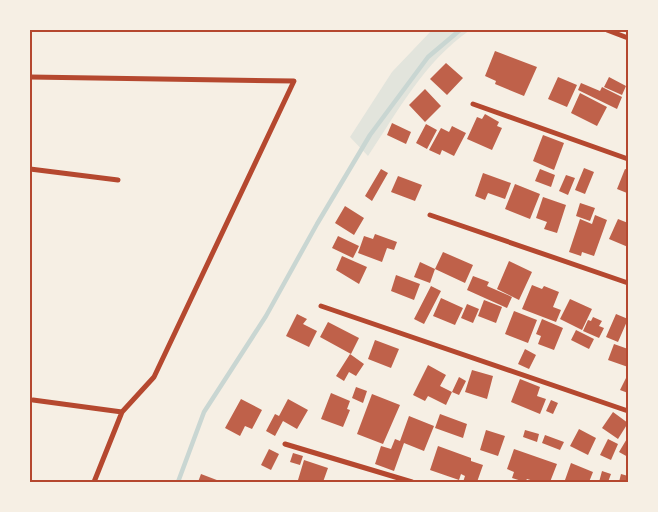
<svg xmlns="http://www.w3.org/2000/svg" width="658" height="512" font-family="'DM Sans',sans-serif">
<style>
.green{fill:#e2e4dc}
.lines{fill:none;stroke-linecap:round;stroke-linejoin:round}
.stream{stroke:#c9d6d2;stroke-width:4.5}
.building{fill:#bf614a}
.minor{stroke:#b5482f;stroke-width:5}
.neatline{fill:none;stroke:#b5482f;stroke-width:2}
</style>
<rect width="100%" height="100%" fill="#f6efe4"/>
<path class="green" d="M432 30H470C424 62 398 111 368 156L350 137 392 72Z"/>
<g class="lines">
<path class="stream" d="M178 482 204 412 266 316 317 224 370 135 428 57 460 30"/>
</g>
<path class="building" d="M495 51 537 67 524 96 495 84 496 81 485 76Z
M446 63 463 78 447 95 430 79Z
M558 77 577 85 567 107 548 99Z
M609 77 626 86 622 95 604 87Z
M581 83 600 91 602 87 622 97 617 109 578 90Z
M425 89 441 106 425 122 409 105Z
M580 93 607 107 597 126 571 113Z
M485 114 499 122 497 126 502 128 492 150 467 139 477 117 482 119Z
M392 123 411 132 406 144 387 135Z
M426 124 437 130 427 149 416 143Z
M452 126 466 133 454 156 442 150 440 155 429 150 441 128 449 132Z
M543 135 564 143 554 170 533 161Z
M584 168 594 172 585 194 575 190Z
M381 169 388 173 372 201 365 196Z
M540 169 555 175 551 187 535 181Z
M625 169 628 170 627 193 617 189Z
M483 173 511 183 505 199 488 193 485 200 475 196Z
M566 175 575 178 568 195 559 191Z
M398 176 422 185 415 201 391 192Z
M515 184 540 194 530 219 505 209Z
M543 197 566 205 557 233 544 229 547 222 536 218Z
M580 203 595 208 590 221 576 216Z
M345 206 364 218 354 235 335 223Z
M595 215 607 220 594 256 582 252 581 256 569 252 580 219 592 224Z
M618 219 628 223V247L609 239Z
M375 234 397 242 394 250 387 248 382 262 358 253 364 236 373 239Z
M338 236 359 246 353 258 332 248Z
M443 252 473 265 465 283 435 269Z
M342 256 367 267 359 284 336 270Z
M509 261 532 272 519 300 497 289Z
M420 262 435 269 430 283 414 277Z
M396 275 420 284 414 300 391 291Z
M473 276 489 282 487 286 512 297 507 308 467 290Z
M532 285 542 289 544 286 559 292 553 307 561 310 556 322 522 309Z
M431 286 441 291 424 324 414 319Z
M441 298 463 308 455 325 433 316Z
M570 299 592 309 582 330 560 319Z
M484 300 502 307 496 323 478 316Z
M467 304 479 309 473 323 461 318Z
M514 311 537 320 528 343 505 334Z
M297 314 307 319 303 324 317 331 309 347 286 336Z
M616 314 628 319 618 342 606 337Z
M593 317 602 321 599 326 604 328 599 338 583 331 588 320 591 321Z
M542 319 563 328 554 350 538 344 541 336 536 334Z
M328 322 359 338 351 354 320 337Z
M576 330 594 339 589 349 571 340Z
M375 340 399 349 391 368 368 359Z
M614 344 628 349V367L608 360Z
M525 349 536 355 529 369 518 364Z
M350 354 364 364 356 376 349 372 344 381 336 376Z
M428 365 446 375 440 386 452 392 446 405 428 396 425 401 413 395Z
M472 370 493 376 487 399 465 392Z
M628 374V393L620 390Z
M459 377 466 381 459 395 452 392Z
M520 379 540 387 537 396 546 399 540 414 511 402Z
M356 387 367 391 363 403 352 398Z
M331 393 350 401 347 409 350 410 343 427 321 419Z
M372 394 400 405 383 444 357 434Z
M241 399 262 410 252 429 245 426 240 436 225 428Z
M288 399 308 410 297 429 283 421 275 436 266 431 275 414 279 416Z
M551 400 558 403 553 414 546 411Z
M613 412 628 423 618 439 602 428Z
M440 414 467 424 463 438 435 428Z
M409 416 434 426 424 451 404 443 394 471 375 464 381 446 391 449 395 439 400 441Z
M579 429 596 438 588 455 570 446Z
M486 430 505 436 498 456 480 450Z
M525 430 539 434 537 442 523 437Z
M545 435 564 442 560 450 542 443Z
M628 437V457L619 452Z
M608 439 618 444 611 460 600 455Z
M438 446 471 458V461L483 465 477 482H463L465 476 461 474 459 480 430 470Z
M269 449 279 454 271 470 261 465Z
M514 449 557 464 550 482H537L527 479 525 482 512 478 514 472 507 469Z
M293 453 303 456 300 465 290 462Z
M304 460 328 468 323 482 298 480Z
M571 463 593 472 589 482 565 480Z
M602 471 611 474 608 482H599Z
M201 474 222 482H198Z
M621 474 628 476V482H619Z"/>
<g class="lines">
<path class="minor" d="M607 30 628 38
M30 77 294 81 154 377 122 412 94 482
M473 104 628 159
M30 169 118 180
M430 215 628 283
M321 306 628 411
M33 400 122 412
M285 444 412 482"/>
</g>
<rect width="658" height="512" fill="none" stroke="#f6efe4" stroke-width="62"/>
<rect x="31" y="31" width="596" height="450" class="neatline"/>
</svg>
